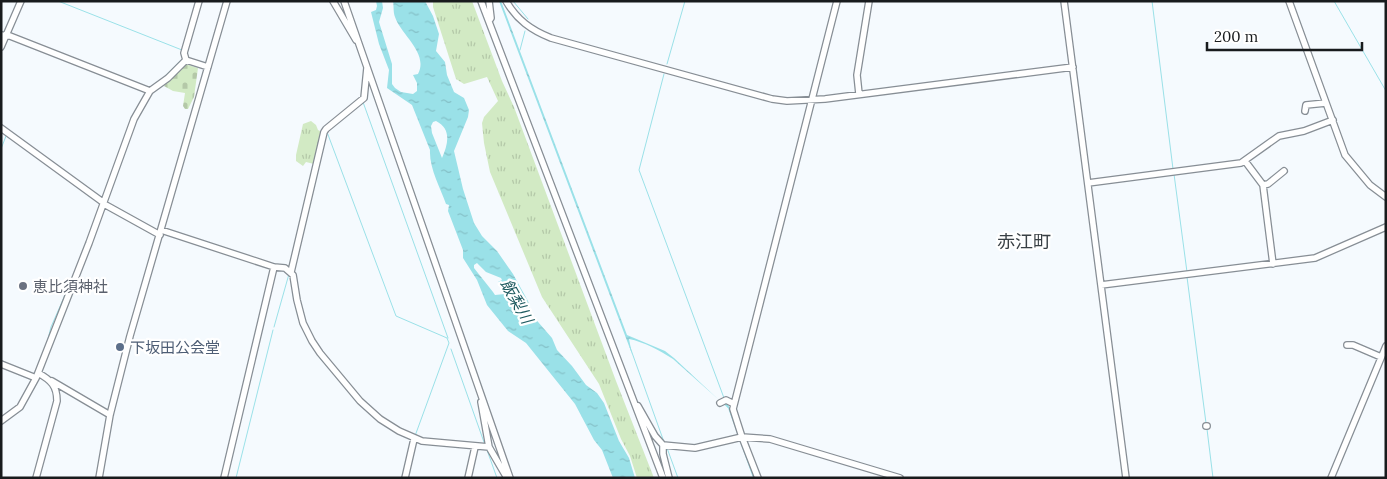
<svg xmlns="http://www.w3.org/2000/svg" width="1387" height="479" font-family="Lora,'Noto Sans JP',serif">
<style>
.grass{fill:url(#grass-tufts)}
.cemetery{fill:url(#cemetery-stones)}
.water{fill:url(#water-ripples);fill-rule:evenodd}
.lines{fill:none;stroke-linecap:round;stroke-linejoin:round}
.stream{stroke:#9ae1e8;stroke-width:1}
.minor-casing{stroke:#878e95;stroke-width:8}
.minor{stroke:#fff;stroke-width:5.5}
.worship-dot{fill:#6b7280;stroke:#fff;stroke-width:2}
.service-dot{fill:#5c6f8a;stroke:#fff;stroke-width:2}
.labels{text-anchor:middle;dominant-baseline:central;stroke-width:4.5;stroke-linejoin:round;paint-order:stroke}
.worship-label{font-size:15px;fill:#5b616d;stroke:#fff;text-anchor:start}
.service-label{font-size:15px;fill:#4e5e75;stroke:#fff;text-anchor:start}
.water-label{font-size:16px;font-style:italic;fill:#1f5b60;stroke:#fff}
.quarter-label{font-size:18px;fill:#394045;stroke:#fff}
</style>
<defs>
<pattern id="grass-tufts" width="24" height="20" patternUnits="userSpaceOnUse" patternTransform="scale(1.25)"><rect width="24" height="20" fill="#d2eac4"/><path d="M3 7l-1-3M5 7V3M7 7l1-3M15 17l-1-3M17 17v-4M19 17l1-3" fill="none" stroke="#b4c8a8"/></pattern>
<pattern id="cemetery-stones" width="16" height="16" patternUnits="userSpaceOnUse" patternTransform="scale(1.25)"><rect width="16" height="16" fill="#d2eac4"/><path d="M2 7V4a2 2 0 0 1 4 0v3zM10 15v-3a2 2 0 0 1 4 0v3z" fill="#b4c8a8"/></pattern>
<pattern id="water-ripples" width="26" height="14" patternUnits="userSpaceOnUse" patternTransform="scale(1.25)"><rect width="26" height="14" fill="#9ae1e8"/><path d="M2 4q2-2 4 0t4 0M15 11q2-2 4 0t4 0" fill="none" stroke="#84c0c7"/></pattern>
</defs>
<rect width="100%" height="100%" fill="#f5fafe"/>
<path class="grass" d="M433 1H472L502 81 514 107 616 381 654 478H637L630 456 621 439 599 384 542 297 490 172 484 143 482 123 484 117 498 101 487 77 464 84 456 79 433 7Z
M311 121 316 125 318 130 322 132 314 164 306 162 303 166 296 161V155L303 124Z"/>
<path class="cemetery" d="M185 64 198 68 194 97 188 109H185L183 106 185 93 173 91 164 86Z"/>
<path class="water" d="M376 1H382L383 8 379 22 392 64V84L395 88 401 92 413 94 417 91V83L413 75 418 74C429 53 401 35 395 17 393 12 394 6 393 1H425L433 16 439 34 436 51 445 62 447 75 454 92 464 98 469 110 468 117 454 151 463 189 474 223 482 236 497 251 513 274 528 301 532 315 552 338 557 350 572 366 586 385 597 393 604 403 619 441 629 458 635 478H613L602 450 594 440 575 404 526 343 508 331 487 305 477 280 463 258V250L448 211 449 205 446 204C440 187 429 168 430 150L412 105 387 88 389 70 379 44 371 12 376 10 377 6ZM436 121C452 129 448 144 442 158L432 133 431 126 433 122ZM477 263 486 272 501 278 502 280 498 282 504 285 511 297 505 294 495 295 493 292 474 268V265Z
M499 1H501L627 335 665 351 674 358 719 400 723 402H726L730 408 756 478H753L728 408 673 359C659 350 644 342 629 339L632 354Z"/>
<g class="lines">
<path class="stream" d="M58 1 182 50
M513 1 528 19
M1152 1 1173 169
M1334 1 1386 91
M520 50 525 31
M187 53 202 1
M667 64 685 1
M664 74 639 170 724 398
M164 77 181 60
M363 102 448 338
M327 132 396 316 447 338 449 343 415 436
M1 149 6 136
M1174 174 1187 272
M1187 277 1206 423
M293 295 298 316 308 339
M274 327 289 274
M47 343 51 327 69 286
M630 347 664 442
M451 349 485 445
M319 357 326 365
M1207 429 1213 478
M667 448 678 478
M487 450 497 478
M236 478 273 330"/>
<g class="minor-casing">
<path id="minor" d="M333 1 356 40
M344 1 510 478
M481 1 663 478
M489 1 491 18 489 21
M506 1C517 20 531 30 551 38L772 99 787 101 825 99 1073 67
M1064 1 1126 478
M1289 1 1345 155 1370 185 1386 197
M1 35 10 36 150 91
M1 47 21 1
M186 60 184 53 199 1
M859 94 857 75 869 1
M1305 111 1306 105 1326 103
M1 128 104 203
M1245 161 1263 185 1273 264
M1088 183 1241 163 1279 136 1304 131 1333 120
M1263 185 1268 184 1284 171
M104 204 160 235
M161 230 274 267 285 268 293 275 297 300 303 323 312 341 320 353 360 401 380 419 399 431 422 441 489 447
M291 272 324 132 326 129 364 98 367 68
M1101 285 1315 258 1386 227
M1347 345H1353L1381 357
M1 364 36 378
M52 381 110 415
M481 402 489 447 507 478
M720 403 726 400 734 404
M638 406 655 436 663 445 695 448 742 437 770 439 900 478
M1 421 20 407 36 378 89 243 134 119 150 91 168 78 186 60 208 67
M1206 426H1207
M663 445V454L669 478
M36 478 57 401C57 386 51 380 38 373
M99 478 110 415 130 336 227 1
M224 478 274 267
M405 478 414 439
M468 478 475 447
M758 478 742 437 733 409 837 1
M1331 478 1386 346"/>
</g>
<use href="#minor" class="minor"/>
</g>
<circle class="worship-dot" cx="23" cy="286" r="5"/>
<circle class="service-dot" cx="120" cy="347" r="5"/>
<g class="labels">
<g class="worship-label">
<text x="33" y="286">恵比須神社</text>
</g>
<g class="service-label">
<text x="130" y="347">下坂田公会堂</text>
</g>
<g class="water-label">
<text transform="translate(517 301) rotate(61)">飯梨川</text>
</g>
<g class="quarter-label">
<text x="1024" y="241">赤江町</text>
</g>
</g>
<rect width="1387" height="479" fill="none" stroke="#181b1d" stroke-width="5"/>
<path d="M1207 42v8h155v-8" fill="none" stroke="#181b1d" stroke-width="2.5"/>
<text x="1214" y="42" font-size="15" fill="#181b1d" stroke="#ffffff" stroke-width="4" paint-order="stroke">200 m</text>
</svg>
